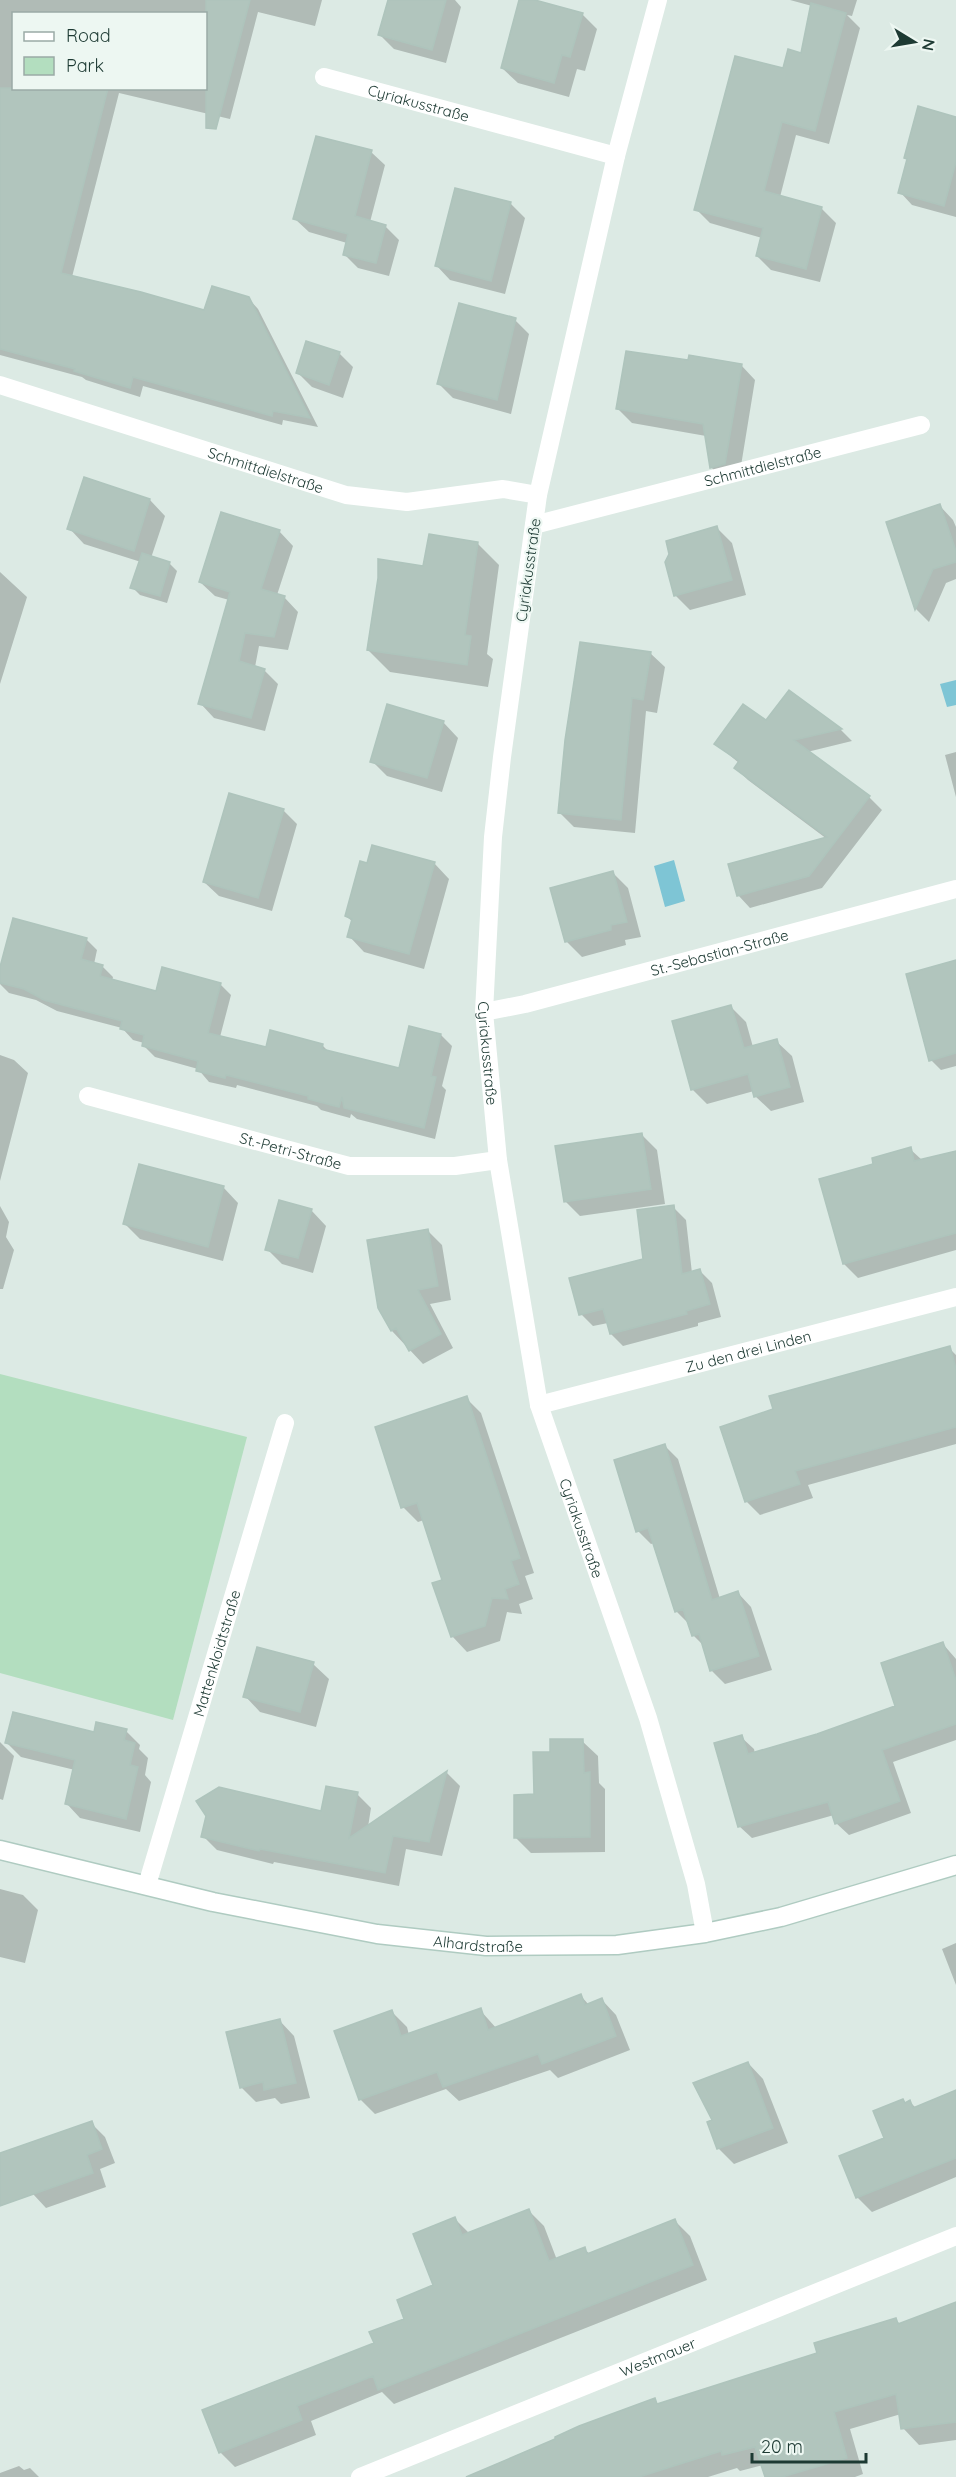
<svg xmlns="http://www.w3.org/2000/svg" width="956" height="2477" font-family="Quicksand,sans-serif">
<style>
.green{fill:#b3debf}
.water{fill:#7ec5d5}
.shadow{fill:#0003;fill-rule:evenodd}
.building{fill:#b1c5bd;stroke:#aec4bc;stroke-width:1.5}
.lines{fill:none;stroke-linecap:round;stroke-linejoin:round}
.secondary-casing{stroke:#afcbc1;stroke-width:21}
.minor{stroke:#fff;stroke-width:18}
.secondary{stroke:#fff;stroke-width:18}
.labels{text-anchor:middle;dominant-baseline:central;stroke-width:4.5;stroke-linejoin:round;paint-order:stroke}
.street-label{font-size:15px;fill:#1d3a33;stroke:#edf7f2}
</style>
<rect width="100%" height="100%" fill="#dceae4"/>
<path class="green" d="M0 1374 247 1437 173 1720 0 1673Z"/>
<path class="water" d="M956 680V705L947 707 940 684Z
M674 860 685 901 665 907 654 866Z"/>
<path class="shadow" d="M0 0H322L315 26 258 12 230 119 119 93 72 277 205 312 248 298 258 309 318 427 283 420 282 425 143 386 140 397 86 380 82 377 0 355ZM14 14H206V88H14Z
M390 0H455L461 7 446 63 394 49 380 35Z
M520 0H529L582 14 597 29 585 71 577 69 569 97 518 83 502 68Z
M790 0H857L852 16 847 15 860 28 829 144 796 135 780 197 822 209 836 223 820 282 771 270 757 256 762 238 710 223 696 209 784 70 802 55 812 6Z
M956 119V217L912 205 900 192Z
M371 152 385 165 370 222 385 226 399 240 389 276 358 268 345 255 347 243 309 232 295 219Z
M457 190 511 204 525 218 505 294 450 280 436 265Z
M515 320 529 334 511 414 453 398 439 384Z
M339 353 353 367 343 398 312 387 298 373Z
M689 362 741 365 755 380 739 478 725 482 711 467 706 436 632 423 618 409Z
M150 500 165 516 151 558 169 563 177 571 167 603 140 595 132 587 141 562 84 544 69 528Z
M940 506 953 520 956 527V579L946 583 929 622 916 609 888 523Z
M717 528 732 543 746 595 690 610 675 595Z
M279 531 293 546 277 595 284 597 298 612 288 650 259 646 255 667 264 670 278 684 265 731 214 718 200 703 229 600 215 596 200 582Z
M477 543 499 565 487 654 493 659 488 687 390 672 368 650 424 568Z
M0 572 27 597 0 684Z
M650 653 665 667 657 713 646 711 635 833 574 827 560 813Z
M789 692 841 730 852 741 807 752 869 797 882 810 822 888 750 908 738 895 827 839 748 780 736 768 739 763 716 744 766 723Z
M443 722 458 738 442 792 387 776 372 761Z
M956 752V797L945 755Z
M283 810 297 824 272 911 219 896 204 882Z
M434 863 449 879 424 969 364 952 349 936 353 922 346 916 368 865Z
M613 873 628 888 641 937 625 940 626 945 582 957 566 941Z
M86 939 97 950 94 964 102 966 113 977 112 981 157 992 220 984 231 995 220 1037 267 1049 322 1045 330 1053 400 1070 441 1035 452 1046 442 1086 446 1090 435 1139 357 1119 351 1114 350 1118 321 1110 317 1106 237 1085 236 1088 209 1082 198 1069 155 1057 143 1045 144 1043 133 1040 122 1028 57 1011 36 1000 9 993 0 984V973Z
M956 962V1066L941 1070 931 1060Z
M731 1007 746 1022 753 1047 776 1041 792 1056 804 1102 771 1111 755 1096 754 1091 707 1104 692 1089Z
M0 1055 14 1060 28 1073 0 1181Z
M642 1135 657 1150 665 1204 580 1216 565 1201Z
M910 1149 922 1160 956 1152V1250L858 1278 844 1264 875 1165Z
M223 1187 238 1203 223 1261 140 1239 125 1224Z
M0 1206 9 1222 6 1237 14 1250 3 1289H0Z
M673 1207 686 1220 692 1273 700 1271 712 1283 721 1317 698 1323V1326L623 1346 611 1334 608 1323 593 1326 581 1314 644 1260Z
M311 1210 326 1226 313 1273 282 1264 267 1249Z
M428 1231 442 1245 451 1300 430 1304 453 1348 423 1364 392 1331 380 1307Z
M949 1348 956 1355V1444L808 1485 813 1498 760 1515 746 1501Z
M466 1398 481 1413 534 1573 525 1576 533 1599 519 1604 522 1614 507 1612 500 1641 467 1652 452 1636 444 1581 424 1520 418 1522 403 1507Z
M665 1446 678 1459 720 1599 738 1593 751 1607 772 1670 725 1684 712 1671 704 1646 693 1635 690 1625 676 1611 655 1543 651 1544 638 1531Z
M943 1644 956 1659V1740L893 1762 911 1813 849 1835 836 1823 834 1815 752 1838 739 1826 741 1737 754 1749 755 1754 818 1735 897 1707Z
M313 1664 329 1679 316 1727 260 1712 245 1696Z
M126 1731 140 1745 139 1749 148 1758 145 1775 151 1782 140 1832 80 1818 67 1804 75 1770 21 1757 7 1743Z
M582 1741 598 1756 599 1783 605 1789V1852L531 1853 516 1838 552 1754Z
M0 1742 14 1756 3 1800 0 1799Z
M447 1773 460 1786 442 1856 406 1849 399 1886 274 1862 273 1864 217 1850 203 1836 322 1813 357 1794 371 1808 368 1827Z
M0 1889 23 1895 38 1910 25 1963 0 1957Z
M956 1943V1985L942 1949Z
M581 1996 589 2005 602 2000 616 2015 630 2050 558 2078 550 2070 459 2101 446 2089 375 2114 360 2099 392 2012 407 2027 409 2035 480 2010 497 2029Z
M279 2020 294 2036 310 2098 281 2104 275 2098 256 2102 241 2087Z
M748 2063 763 2079 788 2143 734 2164 718 2148 714 2120Z
M956 2092V2177L872 2212 857 2197 903 2100 906 2104 910 2102 916 2108Z
M91 2123 105 2137 115 2163 100 2169 106 2187 46 2208 33 2194Z
M529 2211 544 2226 557 2260 584 2249 590 2254 675 2221 690 2236 707 2280 394 2404 382 2392 311 2421 316 2435 235 2467 220 2452 376 2344 406 2320 435 2286 455 2219 469 2233Z
M956 2303V2440L919 2445 903 2428 901 2414 850 2429 863 2474 855 2477H766L763 2465 740 2471 737 2468 708 2477H466L654 2400 659 2405 819 2354 896 2320 900 2324Z
M19 2466 24 2470 30 2468 39 2477H0V2473Z"/>
<path class="building" d="M206 0H250L216 129 206 128Z
M388 0H446L432 50 378 35Z
M519 0H535L583 13 570 57 562 55 554 83 501 68Z
M811 3 846 13 815 131 782 122 764 191 822 207 806 269 756 256 763 228 694 210 735 56 783 68 788 49 801 53Z
M0 88H108L61 273 141 292 204 310 212 286 249 297 310 418 273 411 272 416 133 377 130 388 74 371 75 369 0 349Z
M918 106 956 117V162L944 206 898 193 907 159 904 158Z
M316 136 372 150 355 216 386 225 376 263 343 255 348 234 293 219Z
M455 188 511 202 491 281 435 266Z
M459 303 516 318 497 400 437 384Z
M306 341 340 352 329 385 296 373Z
M626 351 688 360 689 355 742 364 725 464 710 468 703 424 616 409Z
M84 477 150 499 134 551 67 529Z
M940 504 956 551V562L933 569 915 610 886 522Z
M221 512 280 530 261 589 285 596 274 637 245 633 239 661 265 669 251 718 198 704 230 592 199 582Z
M717 526 732 580 674 596 665 562 669 554 666 541Z
M429 534 478 542 465 635 471 636 467 665 367 650 378 578V559L423 566Z
M142 553 170 562 160 596 130 588Z
M580 642 651 652 643 700 632 698 621 820 558 813 565 740Z
M789 690 842 729 794 740 870 796 809 876 737 896 728 864 827 837 734 768 739 761 714 744 743 704 766 720Z
M387 704 444 721 427 778 370 762Z
M229 793 284 809 258 898 203 882Z
M372 845 435 862 409 954 347 937 352 919 345 916 360 861 367 863Z
M613 871 627 922 611 925V930L565 942 550 888Z
M13 918 87 938 81 959 103 965 100 976 156 991 162 967 221 983 208 1033 266 1047 270 1030 323 1044 322 1049 399 1068 409 1026 441 1034 431 1076 436 1077 424 1128 344 1108 342 1097 339 1107 308 1099V1096L226 1075 225 1078 196 1071 198 1061 142 1046 144 1035 120 1029 122 1021 44 1000 24 989 0 983V967Z
M956 960V1053L929 1061 906 974Z
M731 1005 744 1048 777 1039 790 1087 754 1097 748 1074 691 1090 672 1021Z
M642 1133 651 1189 564 1202 555 1146Z
M911 1147 914 1161 956 1151V1233L843 1264 819 1179 873 1164 872 1158Z
M139 1164 224 1186 208 1247 123 1224Z
M279 1200 312 1209 298 1258 265 1250Z
M674 1205 682 1274 700 1269 710 1304 686 1311 687 1314 610 1334 603 1309 579 1315 569 1278 643 1259 637 1210Z
M428 1229 438 1286 418 1290 441 1334 409 1351 396 1328 391 1331 378 1308 367 1240Z
M950 1346 956 1369V1427L795 1471 800 1484 745 1502 720 1427 773 1409 769 1396Z
M467 1396 520 1558 511 1561 519 1584 505 1589 508 1599 492 1598 485 1626 451 1637 432 1583 442 1580 417 1503 401 1508 375 1427Z
M665 1444 712 1600 738 1591 759 1656 710 1671 699 1634 692 1636 683 1609 675 1612 648 1528 636 1532 614 1460Z
M943 1642 956 1680V1724L882 1750 900 1801 835 1824 828 1802 738 1827 714 1743 742 1735 748 1754 817 1734 895 1706 881 1663Z
M257 1647 314 1662 300 1712 243 1697Z
M13 1712 94 1732 96 1722 127 1729 124 1740 135 1743 130 1765 138 1767 126 1819 65 1804 75 1760 5 1743Z
M550 1739H583L584 1773 590 1772V1837L514 1838V1795L534 1794 533 1752H550Z
M447 1771 429 1842 393 1836 385 1873 260 1849 259 1851 201 1837 206 1816 196 1801 219 1787 321 1811 326 1786 358 1792 349 1838Z
M581 1994 585 2005 602 1998 616 2036 542 2064 538 2054 443 2087 437 2072 359 2100 334 2031 392 2010 401 2036 481 2008 488 2030Z
M280 2019 296 2083 264 2090 263 2082 240 2088 226 2032Z
M748 2062 773 2128 717 2149 707 2122 712 2120 693 2083Z
M956 2090V2158L856 2198 839 2156 884 2138 873 2111 903 2099 905 2103 910 2100 913 2108Z
M92 2121 102 2149 87 2155 93 2173 0 2206V2153Z
M529 2209 549 2261 585 2247 587 2254 675 2219 693 2265 378 2390 373 2376 297 2406 302 2420 219 2453 202 2410 374 2343 369 2332 404 2319 397 2300 433 2285 413 2234 455 2217 462 2235Z
M956 2302V2422L901 2429 896 2394 834 2412 847 2458 782 2477H765L755 2447 722 2455 721 2451 639 2477H466L555 2439V2437L579 2426 655 2398 657 2404 817 2353 814 2343 896 2318 898 2324Z"/>
<g class="lines">
<g class="secondary-casing">
<g id="secondary">
<path id="s10" d="M0 1850 213 1902 377 1934 486 1946 617 1945 705 1933 781 1917 956 1865"/>
</g>
</g>
<g class="minor">
<path id="s1" d="M658 0 616 156 538 495 502 757 493 837 484 1012 498 1160 539 1405 648 1718 696 1884 705 1933"/>
<path id="s2" d="M324 77 616 156"/>
<path id="s3" d="M0 385 346 495 407 502 503 489 538 495"/>
<path id="s4" d="M534 525 921 425"/>
<path id="s5" d="M484 1012 525 1004 956 889"/>
<path id="s6" d="M88 1096 349 1166H455L498 1160"/>
<path id="s7" d="M539 1405 956 1297"/>
<path id="s8" d="M147 1885 285 1423"/>
<path id="s9" d="M360 2477 956 2236"/>
</g>
<use href="#secondary" class="secondary"/>
</g>
<g class="labels">
<g class="street-label">
<text stroke="none"><textPath href="#s2" startOffset="98">Cyriakusstraße</textPath></text>
<text stroke="none"><textPath href="#s4" startOffset="236">Schmittdielstraße</textPath></text>
<text stroke="none"><textPath href="#s3" startOffset="279">Schmittdielstraße</textPath></text>
<text transform="translate(528 570) rotate(-82)">Cyriakusstraße</text>
<text stroke="none"><textPath href="#s5" startOffset="243">St.-Sebastian-Straße</textPath></text>
<text stroke="none"><textPath href="#s1" startOffset="1071">Cyriakusstraße</textPath></text>
<text stroke="none"><textPath href="#s6" startOffset="210">St.-Petri-Straße</textPath></text>
<text stroke="none"><textPath href="#s7" startOffset="216">Zu den drei Linden</textPath></text>
<text stroke="none"><textPath href="#s1" startOffset="1557">Cyriakusstraße</textPath></text>
<text stroke="none"><textPath href="#s8" startOffset="242">Mattenkloidtstraße</textPath></text>
<text stroke="none"><textPath href="#s10" startOffset="488">Alhardstraße</textPath></text>
<text stroke="none"><textPath href="#s9" startOffset="321">Westmauer</textPath></text>
</g>
</g>
<rect x="12" y="12" width="195" height="78" fill="#edf7f2" stroke="#9aaba6" stroke-width="1.5"/>
<rect x="24" y="32" width="30" height="9" fill="#ffffff" stroke="#9aaba6" stroke-width="1.5"/>
<text x="66" y="42" font-size="18" fill="#1d3a33">Road</text>
<rect x="24" y="57" width="30" height="18" fill="#b3debf" stroke="#9aaba6" stroke-width="1.5"/>
<text x="66" y="72" font-size="18" fill="#1d3a33">Park</text>
<g transform="translate(914 42) rotate(101)" stroke="#edf7f2" stroke-width="4.5" paint-order="stroke">
<path d="M0-4.5L10 22L0 15L-10 22Z" fill="#1d3a33"/>
<text y="-9" font-size="16" font-weight="bold" text-anchor="middle" fill="#1d3a33">N</text>
</g>
<path d="M752 2453v9h114v-9" fill="none" stroke="#1d3a33" stroke-width="3"/>
<text x="761" y="2453" font-size="18" fill="#1d3a33" stroke="#edf7f2" stroke-width="4.5" paint-order="stroke">20 m</text>
</svg>
